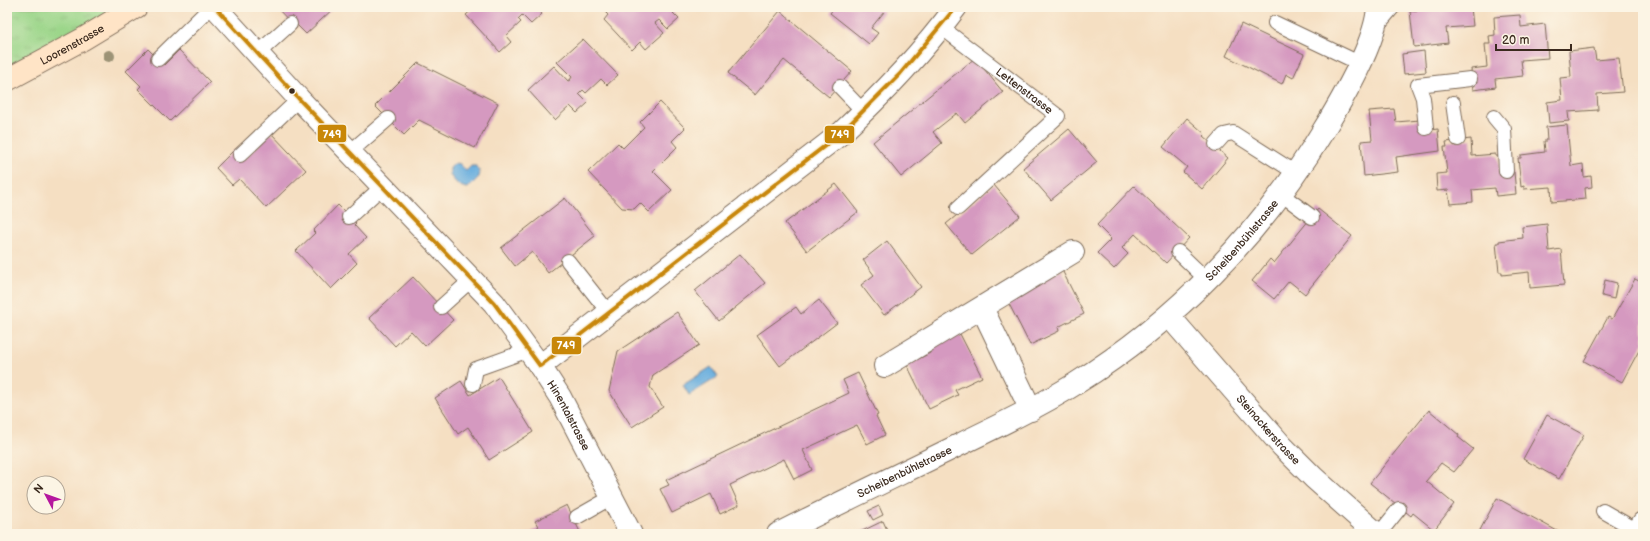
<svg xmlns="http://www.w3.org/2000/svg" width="1650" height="541" font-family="'Balsamiq Sans',sans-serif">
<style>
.grass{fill:url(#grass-tufts);stroke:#6a8053}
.water{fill:#67adde;stroke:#516c7e}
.building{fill:#d599c0}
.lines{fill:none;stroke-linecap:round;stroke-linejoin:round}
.lane-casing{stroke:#7c6957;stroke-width:16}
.street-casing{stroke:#7c6957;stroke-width:24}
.secondary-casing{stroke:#7c6957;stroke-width:24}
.lane{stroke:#fff;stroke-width:14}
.street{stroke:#fff;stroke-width:22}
.secondary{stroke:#ffe4c6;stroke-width:22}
.bus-1-casing{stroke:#fcf5e5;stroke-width:7}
.bus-1{stroke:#c88708;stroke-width:4}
.tree{fill:#9c9376}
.bus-dot{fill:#3b2a1e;stroke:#fcf5e5;stroke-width:1.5}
.labels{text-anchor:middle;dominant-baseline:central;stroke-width:4;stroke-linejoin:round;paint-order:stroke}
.street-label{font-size:11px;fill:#3b2a1e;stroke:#fcf5e5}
.line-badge{stroke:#fcf5e5;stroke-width:1.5}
.badge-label{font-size:11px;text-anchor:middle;font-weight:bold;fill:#fff}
</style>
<defs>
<pattern id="grass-tufts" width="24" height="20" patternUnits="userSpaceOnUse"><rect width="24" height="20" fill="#9ad588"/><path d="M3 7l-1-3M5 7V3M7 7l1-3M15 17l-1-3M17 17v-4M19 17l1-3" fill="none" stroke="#86b775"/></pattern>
</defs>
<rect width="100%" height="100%" fill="#fcf5e5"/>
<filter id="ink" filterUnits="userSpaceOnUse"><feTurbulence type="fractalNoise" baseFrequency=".025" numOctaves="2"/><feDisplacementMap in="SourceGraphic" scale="8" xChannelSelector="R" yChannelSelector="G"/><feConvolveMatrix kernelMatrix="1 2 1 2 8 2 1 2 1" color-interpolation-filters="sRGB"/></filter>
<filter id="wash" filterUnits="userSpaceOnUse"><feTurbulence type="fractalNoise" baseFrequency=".012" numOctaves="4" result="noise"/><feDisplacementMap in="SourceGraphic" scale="16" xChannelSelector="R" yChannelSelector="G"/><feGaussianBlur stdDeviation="0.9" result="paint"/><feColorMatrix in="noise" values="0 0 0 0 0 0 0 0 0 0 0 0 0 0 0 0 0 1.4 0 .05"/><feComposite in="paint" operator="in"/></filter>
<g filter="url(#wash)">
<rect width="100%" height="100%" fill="#f5dfc2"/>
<path class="grass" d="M7 7H114L78 32 7 66Z"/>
<path class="water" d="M457 163 460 164 466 171 471 166H476L479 170V177L468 188C460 188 454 181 450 175V168L454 164Z
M711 367 718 377 689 395 683 385Z"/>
<g id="blocks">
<path class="building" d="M276 7H335L306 34 296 24 294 26Z
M475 7H536L542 14 531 24 522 15 518 19 521 22 506 36 511 42 500 52 466 15Z
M613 7H640L644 11 648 7H679L673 13 679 19 668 29 659 20 655 23 664 33 646 49 640 42 632 50 604 20 608 15 606 13Z
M835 7H883L881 9 884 12 871 28 878 33 869 44 830 13Z
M1421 7H1471L1473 26 1446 28 1448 43 1414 47 1410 11 1422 10Z
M780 11 852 71 829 97 784 60 755 95 728 73Z
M1520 15 1521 27 1545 24 1548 58 1521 60 1523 76 1495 79 1496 87 1473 90 1471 69 1487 67 1485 44H1490L1489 36 1495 35 1494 17Z
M1241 24 1304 54 1293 78 1286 74 1282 84 1226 56Z
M583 39 618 75 607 85 601 79 586 93 583 90 579 94 588 103 577 113 570 106 555 120 528 90 554 66 568 81 570 80 572 77 557 62Z
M1594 48 1596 60 1619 58 1623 92 1597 94 1598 110 1568 112 1569 121 1549 123 1547 102 1562 100 1560 78 1571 77 1569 51Z
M148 49 164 65 179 50 210 82 170 121 138 89 141 86 126 71Z
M1424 51 1426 72 1404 74 1402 54Z
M975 58 1003 92 965 123 957 113 933 132 942 143 901 177 873 142Z
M418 63 498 103 475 148 419 120 404 135 375 106Z
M660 102 685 128 672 141 677 147 653 171 672 190 649 212 640 203 634 209 622 208 588 172 618 143 623 148 644 127 640 122Z
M1394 109 1396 122 1420 120 1421 131 1438 129 1440 151 1396 157 1398 172 1364 176 1361 141 1372 140 1369 111Z
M1187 118 1205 134 1203 136 1228 158 1202 189 1183 172 1187 167 1163 147Z
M1567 125 1571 166 1583 164 1584 177 1591 176 1592 187 1585 188 1586 199 1552 202 1551 187 1524 189V186L1521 187 1518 158H1521V155L1545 152 1544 141H1547L1546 127Z
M1069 129 1097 162 1051 200 1023 168Z
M271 133 306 170 266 208 239 179 232 185 216 168 234 150 244 159Z
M1471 139 1472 156 1495 154V156H1498L1500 173 1514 172 1516 194 1496 196 1495 188 1472 190 1473 202 1450 204 1448 190 1437 191 1436 174 1447 173 1444 147H1447L1446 142Z
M836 184 858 212 807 251 785 223Z
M994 185 1020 216 972 255 946 224Z
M1134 186 1189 238 1166 263 1135 234 1122 248 1128 254 1114 269 1097 253 1111 239 1097 225Z
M565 198 595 236 548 273 532 252 515 266 501 248Z
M338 205 356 223 354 225 366 238 349 254 357 263 331 289 296 251 315 233 313 231Z
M1318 209 1352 236 1305 294 1289 281 1274 299 1252 281 1270 259 1274 263Z
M1547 224 1549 251 1561 249 1564 285 1530 288 1529 272 1502 275V272H1499L1496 243H1499V241L1523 238 1522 227Z
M887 241 921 287 884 315 861 285 874 275 863 260Z
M740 254 765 283 719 321 695 291Z
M1062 270 1084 314 1058 327 1059 331 1030 345 1008 302 1033 289 1031 285Z
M413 277 453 320 425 346 411 331 395 346 369 318Z
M1635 279 1643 283V343L1622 382 1584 361 1608 317 1612 319Z
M1605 280 1617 283 1614 299 1602 296Z
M819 300 837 323 780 366 757 335 796 307 801 314Z
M677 312 699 345 653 375 650 387 663 407 632 427 609 391 618 351Z
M960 334 982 377 955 390 958 395 929 409 907 365 932 352 930 348Z
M858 373 878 415 876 416 885 435 867 444 857 425 803 450 812 470 794 479 784 459 730 485 739 505 720 514 711 494 672 513 660 489 669 485 666 480 849 393 843 380Z
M499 377 533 432 489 460 468 427 458 434 435 398 461 381 470 395Z
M1429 410 1459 435 1458 437 1473 449 1454 472 1441 463 1426 481 1454 504 1434 530 1413 513 1411 516 1370 483Z
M1547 415 1584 435 1559 479 1523 459Z
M1497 498 1559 532 1558 534H1478Z
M567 505 581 534H528L539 528 535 521Z
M879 506 883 515 873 520 868 511Z
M883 521 889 534H856Z"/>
</g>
</g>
<g filter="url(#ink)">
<use href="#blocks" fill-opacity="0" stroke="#7c6957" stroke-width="1"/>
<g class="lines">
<g class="lane-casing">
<g id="lane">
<path d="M1275 23 1359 63"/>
<path id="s1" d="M941 27 1058 116 958 208"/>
<path d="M1375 28 1393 7"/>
<path d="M257 54 290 24"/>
<path d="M158 59 211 7"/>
<path d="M840 87 864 112"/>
<path d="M1453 103 1458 139"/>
<path d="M1494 117 1504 129 1506 171"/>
<path d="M1426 128 1423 98 1418 85 1470 79"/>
<path d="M1216 144 1224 135 1233 133 1296 173"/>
<path d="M350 152 388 119"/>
<path d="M240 155 299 99"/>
<path d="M1281 194 1312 217"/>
<path d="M349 217 383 186"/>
<path d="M1178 252 1207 280"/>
<path d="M568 261 609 313"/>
<path d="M441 307 472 279"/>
<path d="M473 384 476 369 529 350"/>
<path d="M1603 511 1638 531"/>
<path d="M577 517 612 497"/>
<path d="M1379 534 1399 509"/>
</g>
</g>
<g class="street-casing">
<g id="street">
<path id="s2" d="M215 7 299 99 494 303 540 366 560 397 631 534"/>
<path d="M982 308 1031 410"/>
<path id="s3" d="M1169 316 1282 446 1314 478 1377 534"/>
<path d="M540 366 839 135C882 95 921 54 956 7"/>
<path d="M885 366 1073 252"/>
<path id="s4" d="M778 534C839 503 900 474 961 444 999 425 1039 407 1075 384 1176 321 1261 234 1323 131 1342 100 1376 43 1378 7"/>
<path d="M1636 534 1643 523"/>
</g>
</g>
<g class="secondary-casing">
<g id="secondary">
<path id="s5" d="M7 80 83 39 136 7"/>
</g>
</g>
<use href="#lane" class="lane"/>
<use href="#street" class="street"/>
<use href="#secondary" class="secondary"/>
<g class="bus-1-casing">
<path id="bus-1" d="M215 7 299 99 494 303 540 366 839 135 900 74 956 7"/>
</g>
<use href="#bus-1" class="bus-1"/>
</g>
<circle class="tree" cx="109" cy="56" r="6"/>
</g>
<circle class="bus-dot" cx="292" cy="91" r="3.5"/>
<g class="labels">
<g class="street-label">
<text stroke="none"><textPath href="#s5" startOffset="74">Loorenstrasse</textPath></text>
<text stroke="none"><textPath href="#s1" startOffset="105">Lettenstrasse</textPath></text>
<text stroke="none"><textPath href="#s4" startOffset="554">Scheibenbühlstrasse</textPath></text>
<text stroke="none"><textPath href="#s2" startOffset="542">Hinentalstrasse</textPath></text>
<text stroke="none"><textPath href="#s3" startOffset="151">Steinackerstrasse</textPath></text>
<text stroke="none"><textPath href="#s4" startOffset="141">Scheibenbühlstrasse</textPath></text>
</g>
</g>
<g class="line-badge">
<rect x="317" y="124" width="30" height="19" rx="4" fill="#c88708"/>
<rect x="824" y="125" width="31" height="19" rx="4" fill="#c88708"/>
<rect x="551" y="336" width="31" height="19" rx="4" fill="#c88708"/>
</g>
<g class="badge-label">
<text x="332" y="138">749</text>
<text x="840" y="138">749</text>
<text x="566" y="349">749</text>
</g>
<rect width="1650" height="541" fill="none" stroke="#fcf5e5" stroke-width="24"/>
<g transform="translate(46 495) rotate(311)"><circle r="19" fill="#fcf5e5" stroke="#afa495"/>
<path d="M0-3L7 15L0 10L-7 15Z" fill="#b5179e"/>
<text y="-6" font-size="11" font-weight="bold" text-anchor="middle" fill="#3b2a1e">N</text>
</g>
<path d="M1496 44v6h75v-6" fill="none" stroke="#3b2a1e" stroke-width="2"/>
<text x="1502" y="44" font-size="12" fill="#3b2a1e" stroke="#fcf5e5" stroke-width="3" paint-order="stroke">20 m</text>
</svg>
